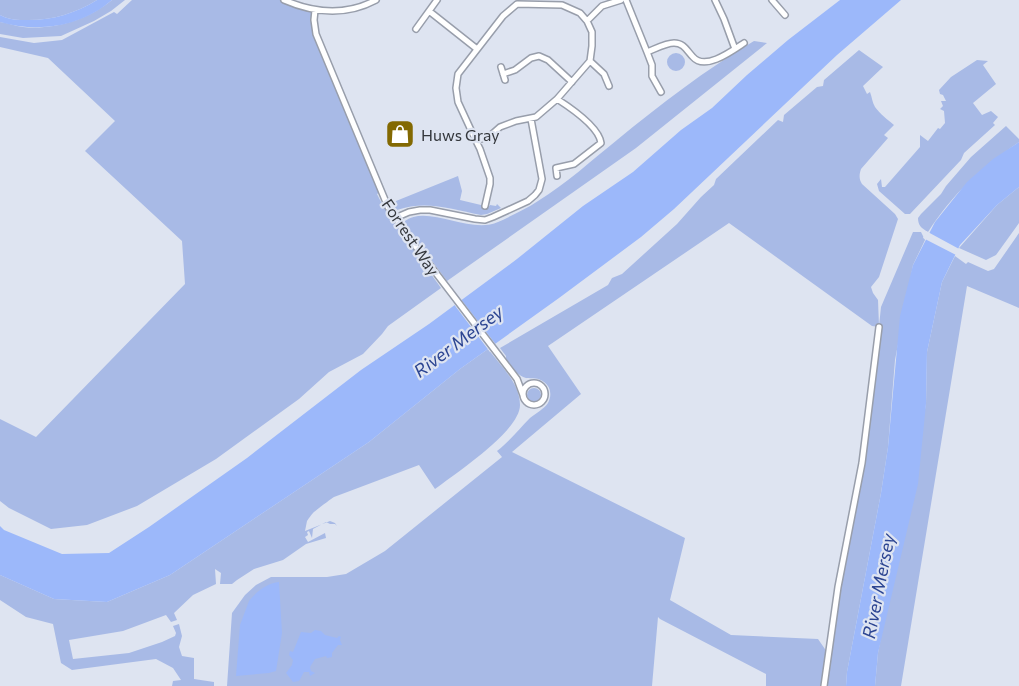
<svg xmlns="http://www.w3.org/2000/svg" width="1019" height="686" font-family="Commissioner,sans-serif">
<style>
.green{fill:#a8bae6;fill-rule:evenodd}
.water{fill:#9cb8fa}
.pier{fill:#dee4f1}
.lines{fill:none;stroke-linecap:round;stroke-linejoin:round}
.street-casing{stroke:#989eab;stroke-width:8}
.street{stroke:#fff;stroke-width:5}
.labels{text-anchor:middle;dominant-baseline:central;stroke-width:4.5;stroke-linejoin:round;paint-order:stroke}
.poi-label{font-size:16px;fill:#34373c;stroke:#dee4f1;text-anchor:start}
.street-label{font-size:16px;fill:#34373c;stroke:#dee4f1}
.water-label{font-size:18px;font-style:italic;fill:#2c4592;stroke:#dee4f1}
</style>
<rect width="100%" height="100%" fill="#dee4f1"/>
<path class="green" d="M0 0H97C74 14 51 21 23 20 15 20 7 19 0 15Z
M112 0H125L111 11 94 21 61 36 23 38 0 34V22C8 23 15 26 23 27 54 30 88 20 112 0Z
M132 0H284L315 10V29L381 192 377 194 381 202 385 205 393 221 441 288 388 326 382 334 363 354 329 372 299 399 216 459 137 506 87 525 51 529 9 508 0 501V419L36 437 185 284 182 241 85 151 115 121 48 58 0 47V37L34 43 62 40 114 12 117 14Z
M754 41 767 43 636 148 447 281 405 225V221C428 204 470 235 498 222 511 216 526 209 538 201 566 184 592 160 617 140 661 104 705 70 754 41Z
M859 50 883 67 863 86 867 94 870 92C872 97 872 102 875 107 880 114 888 120 894 125L884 135 888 138 861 169C859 175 859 179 862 184L895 214 898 219 879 277 871 287 873 293 878 300 879 326 881 307 913 232H921L925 240 913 265 895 360 888 447 881 493 847 672 846 686H766V674L660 619 658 617 652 686H227L232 613 245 595 256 585 271 577H327L346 574 385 551 502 457 497 451C510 441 519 429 530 418 536 413 544 409 548 403 552 395 551 387 544 382 538 377 533 379 526 378 517 376 511 366 506 359V356L500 348 608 285 612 278 622 274 677 224 701 197 714 185 716 179 778 120 783 122 784 115 817 87 823 86 824 80ZM729 223 872 326 879 327 862 463 827 652 818 639 731 635 670 600 685 538 512 452 581 394 548 346Z
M667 62a9 9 0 1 1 18 0a9 9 0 1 1-18 0Z
M977 60 988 61 983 65 996 84 973 103 982 115 991 111 998 117 993 123 995 125 964 153 961 160 910 214H905L879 191 877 184 881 179 882 187H885L920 147V135L928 141 938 128 940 129 945 123 944 111 940 109 943 106 941 101H946L943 95 940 94 939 90 951 77Z
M1006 126 1019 139V142C981 168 953 193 928 232 921 228 918 225 918 218L921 214 941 194 946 186 971 157Z
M458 176 462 191 460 200 481 205V207L487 209 490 205 496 206 497 204 501 208 487 214 481 215C451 209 426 200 397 210L391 203Z
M1019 187V223L996 255 986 260 959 248 997 205Z
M1019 233V308L967 286 901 686H875L878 653 926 404 927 352 942 282 955 256 966 264 968 262 988 271 994 269Z
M488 349C500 365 520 383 520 405 520 431 456 473 435 489L419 465 334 497C331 499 316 510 313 513 311 515 309 518 307 521L305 531 330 521 335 523 337 526 335 524H330L326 522 313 529 312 538 309 531 307 532 308 535 305 537 308 542 325 533 326 538 306 544 283 560 254 569 237 580 232 584H220L221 573 215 569 216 584 193 595 174 613 177 620 171 622 166 615 123 631 69 640 73 659 129 653 162 642 175 636 176 633 173 626 179 624 182 636 179 647 182 656 194 658V679L214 682V686H172L173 681 181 680 173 668 156 659 72 670 61 663 53 624 26 617 0 600V575L54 599 107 602 170 575 369 442 460 369Z
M527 395a7 7 0 1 1 14 0a7 7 0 1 1-14 0Z"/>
<path class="water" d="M97 0H112C81 27 38 33 0 22V15C7 19 15 20 23 20 51 21 74 14 97 0Z
M840 0H901L837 55 674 209 641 237 559 298 460 369 369 442 170 575 107 602 54 599 0 575V526L4 530 62 554 109 553 149 527 247 458 361 370 429 324 517 259 583 206 633 172 681 130 712 108 747 75 788 40Z
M1019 142V187L997 205 960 245 942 282 927 352 926 404 918 484 878 653 875 686H846L847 672 881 493 888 447 900 316 913 265 935 222 967 182 993 159Z
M279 582 282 633 276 671 269 673 236 676 240 625 249 601C256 592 267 583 279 582Z
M315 630 321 631 325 635 337 638 339 636 341 637 340 640 342 645H338L332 653V657L327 658 326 656 315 659 310 667 311 671 315 673 310 676 309 672H304L299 681 293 682 286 673 292 665 293 660 289 655 290 651 293 652 301 632 311 633Z"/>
<path class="pier" d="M926 231 961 250 958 256 923 238Z
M460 298 497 346 490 352 453 303Z"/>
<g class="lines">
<g class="street-casing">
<path id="street" d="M284 0C314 13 346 16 376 0
M626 0 647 52 652 65V76L661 92
M715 0 724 19 735 49
M772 0 785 15
M315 10 314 20 316 34 388 207 413 243 517 379 523 395
M429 11 477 49
M587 21 602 6 621 0
M416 29 437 0
M647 52C655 49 666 43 674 43 684 43 687 51 693 57 705 71 732 51 744 43
M590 61 604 74 609 86
M501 67 505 80
M503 74 515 70 531 58 539 56 548 60 572 82
M476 141 491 135 500 127 516 121 536 117 557 99 590 61 592 46V32L587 21 580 13 562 5 517 4 503 16 458 74 456 88 458 102 476 141 480 149 490 178V184L485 206
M557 176 556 168 574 164 601 143C599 127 571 108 557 99
M395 218 409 212 420 210H430L475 219 485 220 493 217 528 201 535 195 539 190 542 179 531 119
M523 394a11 11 0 1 1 22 0a11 11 0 1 1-22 0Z
M824 686 838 587 862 463 879 327"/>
</g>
<use href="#street" class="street"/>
</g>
<defs>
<g id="shop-square" transform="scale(1.5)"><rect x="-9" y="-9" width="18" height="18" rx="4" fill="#836902" stroke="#dee4f1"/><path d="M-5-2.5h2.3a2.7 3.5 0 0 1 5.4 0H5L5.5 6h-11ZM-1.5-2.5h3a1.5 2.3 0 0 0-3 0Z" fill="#fff"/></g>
</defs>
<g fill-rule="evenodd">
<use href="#shop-square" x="400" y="134"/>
</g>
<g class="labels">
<g class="poi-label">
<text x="421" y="134">Huws Gray</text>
</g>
<g class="street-label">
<text transform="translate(411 237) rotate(56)">Forrest Way</text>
</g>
<g class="water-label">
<text transform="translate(458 341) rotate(-37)">River Mersey</text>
<text transform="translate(878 586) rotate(-79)">River Mersey</text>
</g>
</g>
</svg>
